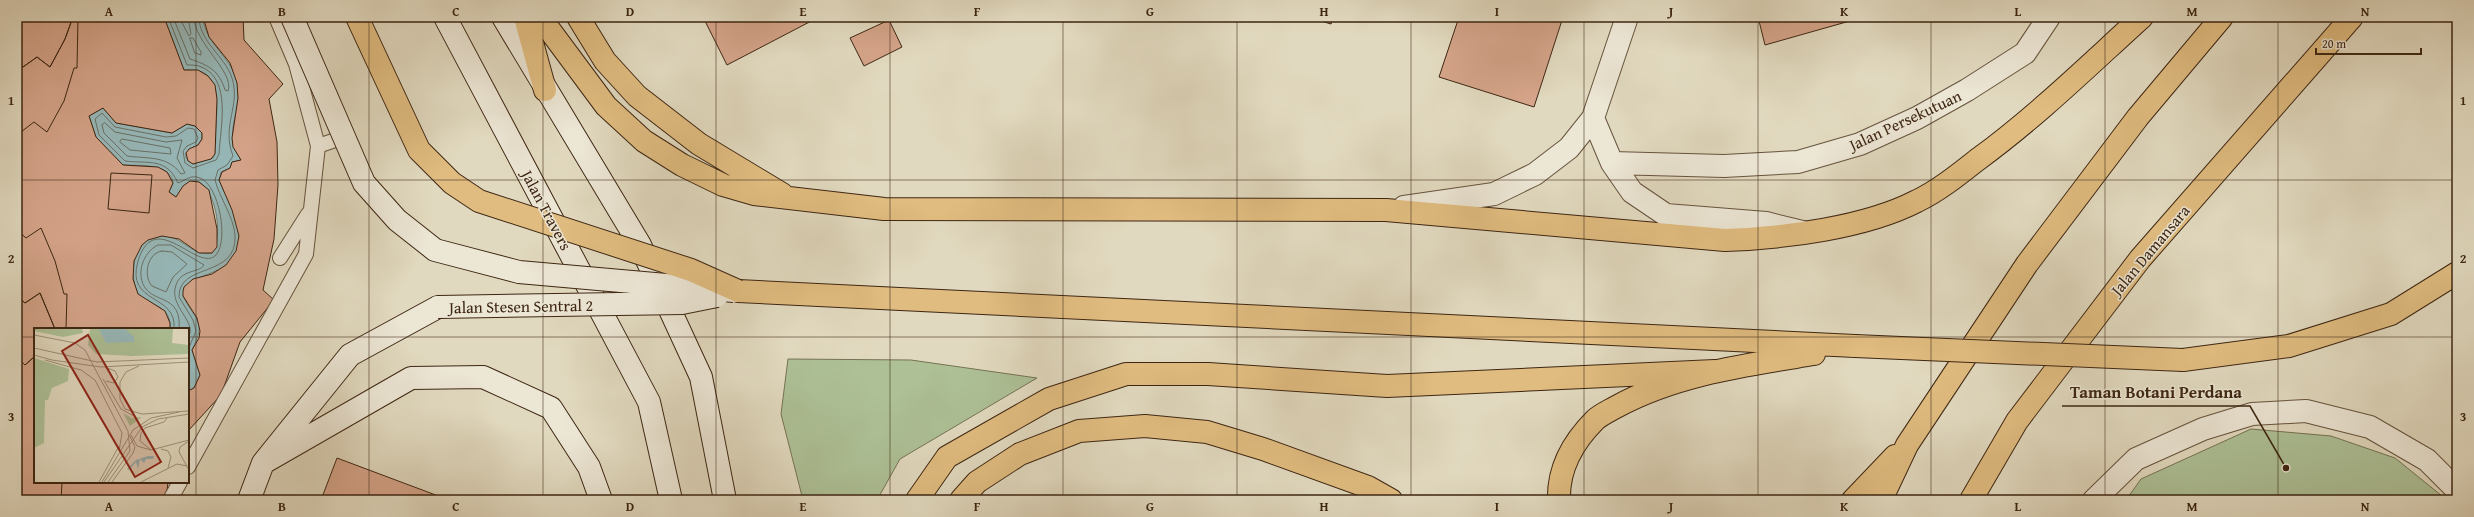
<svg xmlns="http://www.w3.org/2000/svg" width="2474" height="517" font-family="'Gentium Book Plus',serif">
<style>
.green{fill:#adc096;stroke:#757354}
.water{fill:#97b9ba;stroke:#737e77}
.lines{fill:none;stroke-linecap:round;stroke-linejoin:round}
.shore{stroke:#6a7066;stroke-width:1}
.building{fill:#d5a48a;stroke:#3d2612}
.lane-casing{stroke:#66533d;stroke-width:16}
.street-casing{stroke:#66533d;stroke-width:24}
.secondary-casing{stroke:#3d2612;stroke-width:24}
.primary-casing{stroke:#3d2612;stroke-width:24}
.lane{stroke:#ece6d5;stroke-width:14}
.street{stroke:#ece6d5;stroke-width:22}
.secondary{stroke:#ece6d5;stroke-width:22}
.primary{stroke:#e0bc80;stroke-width:22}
.secondary-bridge-casing{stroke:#3d2612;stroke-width:24;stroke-linecap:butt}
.primary-bridge-casing{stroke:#3d2612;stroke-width:24;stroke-linecap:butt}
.secondary-bridge{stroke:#ece6d5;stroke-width:22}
.primary-bridge{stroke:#e0bc80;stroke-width:22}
.grid{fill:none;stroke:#3d2612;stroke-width:1;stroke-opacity:0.55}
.labels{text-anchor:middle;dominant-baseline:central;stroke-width:3;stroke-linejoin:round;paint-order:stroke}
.street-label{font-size:16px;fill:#3d2612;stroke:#ece6d5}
.inset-road{fill:none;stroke:#9f917a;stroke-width:1}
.view{fill:#8f2418;fill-opacity:0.15;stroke:#8f2418;stroke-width:2}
.inset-edge{fill:none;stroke:#3d2612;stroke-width:2}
.leader{fill:none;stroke:#3d2612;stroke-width:1.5}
.callout-dot{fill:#3d2612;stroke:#ece6d5;stroke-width:1.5}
.callout-label{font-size:17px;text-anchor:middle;font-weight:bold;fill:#3d2612;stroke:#ece6d5;stroke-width:3;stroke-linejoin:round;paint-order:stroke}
.neatline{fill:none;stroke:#3d2612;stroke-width:1.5}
.grid-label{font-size:13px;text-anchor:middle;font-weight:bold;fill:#3d2612}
</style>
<rect width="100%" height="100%" fill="#e1d9bf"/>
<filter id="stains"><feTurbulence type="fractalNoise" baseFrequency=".005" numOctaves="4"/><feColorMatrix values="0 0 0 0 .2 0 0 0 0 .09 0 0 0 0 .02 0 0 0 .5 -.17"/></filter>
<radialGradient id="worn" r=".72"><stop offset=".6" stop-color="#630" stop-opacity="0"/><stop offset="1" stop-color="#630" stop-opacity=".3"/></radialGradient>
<path class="green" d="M788 359 911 360 1037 378 900 459 877 500H803L781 414Z
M2251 429 2331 436 2395 458 2447 500H2126L2141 479Z"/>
<path class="water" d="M164 17H203C204 43 232 57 237 82 244 114 221 128 241 160L232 162 230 168 221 172 219 180C226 197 238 216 239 235 241 282 186 267 183 296 196 323 207 319 192 350L200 375 194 388 188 391V329H170C172 306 151 306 138 294 128 273 133 237 162 236 182 235 193 258 212 253 229 231 205 146 176 197L169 192 173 183C170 162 139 166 123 165L96 137 89 116 103 108 116 123 172 133 187 124 195 126 202 133V139L198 145 186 153V158L193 164 213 158C217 149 215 136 216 127 217 101 222 66 184 70Z"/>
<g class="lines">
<path class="shore" d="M168 17 187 65C191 65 195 65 199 66 233 77 220 129 219 154L216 160 193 168 185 163 183 151 187 146 196 142 198 138 194 129 188 128 176 136 166 137 115 127 102 113 95 119 99 135 125 161C149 164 166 157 178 183 185 181 190 174 200 178 219 185 229 240 216 255 198 274 155 206 138 261 125 305 178 293 174 329
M173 17 190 59C208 65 219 70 225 90L228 91C235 72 194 43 194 17
M179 17 189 36 191 34 188 17
M190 38H193L201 52V55L195 53Z
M105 123 115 132 166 142 182 140 177 158 185 173 181 174C167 155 148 159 127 156L104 133 102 125Z
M122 139 170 148 171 154 130 150 120 142Z
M162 251 172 252 187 264 173 277 166 292 152 286C143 276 147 253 162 251Z
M179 329C182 296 157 303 146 289 135 275 143 252 158 245H171L204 265C200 273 181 269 176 285 168 307 199 322 188 338
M188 350 196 331 193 320 179 297C178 262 238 279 235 235 233 215 220 199 215 180L218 170 227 165 233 156C221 125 241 106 232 78 225 56 199 42 199 17"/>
</g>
<path class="building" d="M17 17H164L184 70H198L208 76 215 85 217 99 215 154 211 159 193 164 188 161 186 153 189 149 198 145 202 139V133L195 126 187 124 172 133 116 123 103 108 89 116 96 137 123 165 158 167 167 172 173 183 169 192 176 197 183 186 190 181 199 182 209 190 217 229V247L212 253H199L179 239 162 236 148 240 142 245 134 261 133 279 138 294 165 311 170 323V329H35V482H168L166 500H17Z
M17 17H73L65 39 50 67 37 57 23 67 17 63Z
M73 17H78L77 68H74L64 101 47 132 34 122 21 132 17 129V63L23 67 37 57 50 67 65 39Z
M203 17H243L244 40 283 84 269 99 277 142 278 185 274 239 263 290 274 300 240 342 221 395 188 431V391L194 388 200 375 192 350 199 338 200 331 197 318 183 296V291L184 287 193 279 212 274 226 265 236 251 239 236 232 210 219 180 222 172 230 168 232 162 241 160 233 147 232 138 238 98 237 83 230 63 209 37Z
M703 17H819L727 65Z
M1308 17H1333L1331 24Z
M1459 17H1563L1534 107 1439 77Z
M1758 17H1864L1765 45Z
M889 20 902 47 864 66 850 38Z
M111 173 152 175 149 213 108 209Z
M41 228 55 261 64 294H67L66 329H55L40 293 25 303 17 296V230L26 238Z
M40 293 55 329H35V356L25 365 17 357V296L25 303Z
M35 356V482H62L61 500H17V357L25 365Z
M337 458 449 500H321Z"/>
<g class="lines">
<g class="lane-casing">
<path id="lane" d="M318 146 344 137
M280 258 308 214
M188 467 306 254 318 146 296 64 276 17
M170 500 180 482"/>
</g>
<g class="street-casing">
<path id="street" d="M1593 118 1612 163 1632 192 1666 215 1766 223 1802 232
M1612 163 1724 166 1798 162 1860 144 1917 118 1967 90 2025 53 2049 17
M1404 207 1494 194 1535 174 1569 148 1593 118 1627 17
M2094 500 2136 459 2203 429 2252 414 2306 411 2370 427 2427 460 2457 490"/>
</g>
<g class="secondary-casing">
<path id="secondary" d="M445 17 649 402 671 500
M503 17 640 245 701 377 725 500
M263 463 411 378 483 377 551 408 589 467 601 500
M249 500 263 463 350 355 438 307"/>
</g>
<g class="primary-casing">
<path id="primary" d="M525 17 545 90
M540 17 606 106 644 141 682 165 723 185 754 194 884 209 1386 210 1725 240C1783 238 1865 228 1917 201 1938 191 1958 175 1977 160 2036 117 2088 66 2142 17
M578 17 605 61 637 96 699 144 782 194
M738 291 1855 346
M2183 360 2289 346 2391 314 2457 273
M917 500 947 457 1049 399 1126 374H1208L1387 386 1715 371
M961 500 977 482 1020 454 1079 431 1145 426 1207 432 1263 449 1368 487 1391 500
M1559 500C1558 469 1573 442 1595 420 1600 415 1609 411 1616 407 1676 374 1747 365 1814 354
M1853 500 1895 456
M1881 500 1907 445 2027 264 2138 117 2222 17
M1971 500 2017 421 2140 259 2352 17"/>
</g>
<use href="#lane" class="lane"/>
<use href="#street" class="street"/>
<use href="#secondary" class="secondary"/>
<use href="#primary" class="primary"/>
<g class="secondary-bridge-casing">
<path id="secondary-bridge" d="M292 17 364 183 397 220 435 250 519 272 734 291
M438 307 682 303 717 296"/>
</g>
<g class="primary-bridge-casing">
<path id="primary-bridge" d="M357 17 419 150 452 183 479 201 691 270 738 291
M1855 346 2183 360"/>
</g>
<use href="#secondary-bridge" class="secondary-bridge"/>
<use href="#primary-bridge" class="primary-bridge"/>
</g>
<path class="grid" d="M196 17V500M369 17V500M543 17V500M716 17V500M890 17V500M1063 17V500M1237 17V500M1411 17V500M1584 17V500M1758 17V500M1931 17V500M2105 17V500M2278 17V500M17 180H2457M17 337H35M188 337H2457"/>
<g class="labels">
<g class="street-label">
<text transform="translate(1905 120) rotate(-25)">Jalan Persekutuan</text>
<text transform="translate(547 210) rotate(62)">Jalan Travers</text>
<text transform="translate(2150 250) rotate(-50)">Jalan Damansara</text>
<text transform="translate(521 306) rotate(-1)">Jalan Stesen Sentral 2</text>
</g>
</g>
<g transform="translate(34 328)">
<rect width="155" height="155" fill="#e1d9bf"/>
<path d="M0 1H48L49 5 29 9 0 3ZM56 1H139L138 15 155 17V26L98 28 62 26 54 17ZM0 30 35 41 34 53 18 60 14 72H11L10 115 0 120ZM89 85 98 90 108 89 96 98Z" fill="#adc096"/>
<path d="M65 1H91L100 9V14L72 15ZM114 128H120L119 131H112L110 135 106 131 104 141 102 134 95 142 93 141 102 132Z" fill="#97b9ba"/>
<path class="inset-road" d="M0 7 41 15 51 22 94 103 96 123 74 154M0 20 63 34 155 30M0 27 18 32 67 39 155 34M11 32 47 42 61 52 88 105 85 123M105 38 92 44 86 54V71L91 81 108 86 155 83M71 39 81 43 84 49 80 55 72 53M69 51 87 81 100 88M97 107 103 118 117 122 155 112M155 113 146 119 145 124 155 142M127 121 134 123 137 129 134 140M117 122 106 113 107 105 111 100 130 94 133 90M65 154 85 118M68 154 99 102 117 90 145 84M70 154 108 99 124 91 155 86M78 154 99 125 101 119 96 108M107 154 143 136 153 138"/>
<path class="view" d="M54 7 127 134 101 149 28 23Z"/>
<rect width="155" height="155" class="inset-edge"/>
</g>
<path class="leader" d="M2286 468L2250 406H2062"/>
<circle class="callout-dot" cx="2286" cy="468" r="4"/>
<g class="callout-label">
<text x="2156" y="398">Taman Botani Perdana</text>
</g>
<rect width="2474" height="517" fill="none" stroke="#e1d9bf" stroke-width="44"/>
<path d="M2316 48v6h105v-6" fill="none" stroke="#3d2612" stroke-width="2"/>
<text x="2322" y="48" font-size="12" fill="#3d2612" stroke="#ece6d5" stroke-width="3" paint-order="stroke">20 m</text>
<rect x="22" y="22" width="2430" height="473" class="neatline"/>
<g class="grid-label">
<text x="109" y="16">A</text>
<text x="282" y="16">B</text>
<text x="456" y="16">C</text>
<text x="630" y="16">D</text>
<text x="803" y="16">E</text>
<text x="977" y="16">F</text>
<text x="1150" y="16">G</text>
<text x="1324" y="16">H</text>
<text x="1497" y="16">I</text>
<text x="1671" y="16">J</text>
<text x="1844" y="16">K</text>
<text x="2018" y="16">L</text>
<text x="2192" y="16">M</text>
<text x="2365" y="16">N</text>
<text x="11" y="105">1</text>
<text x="2463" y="105">1</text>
<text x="11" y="263">2</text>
<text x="2463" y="263">2</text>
<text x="11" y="421">3</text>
<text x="2463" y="421">3</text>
<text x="109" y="511">A</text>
<text x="282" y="511">B</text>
<text x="456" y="511">C</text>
<text x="630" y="511">D</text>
<text x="803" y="511">E</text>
<text x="977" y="511">F</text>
<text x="1150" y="511">G</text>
<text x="1324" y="511">H</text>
<text x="1497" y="511">I</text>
<text x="1671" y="511">J</text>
<text x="1844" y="511">K</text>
<text x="2018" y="511">L</text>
<text x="2192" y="511">M</text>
<text x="2365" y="511">N</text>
</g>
<rect width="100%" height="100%" filter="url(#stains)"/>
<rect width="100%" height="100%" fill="url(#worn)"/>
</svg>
